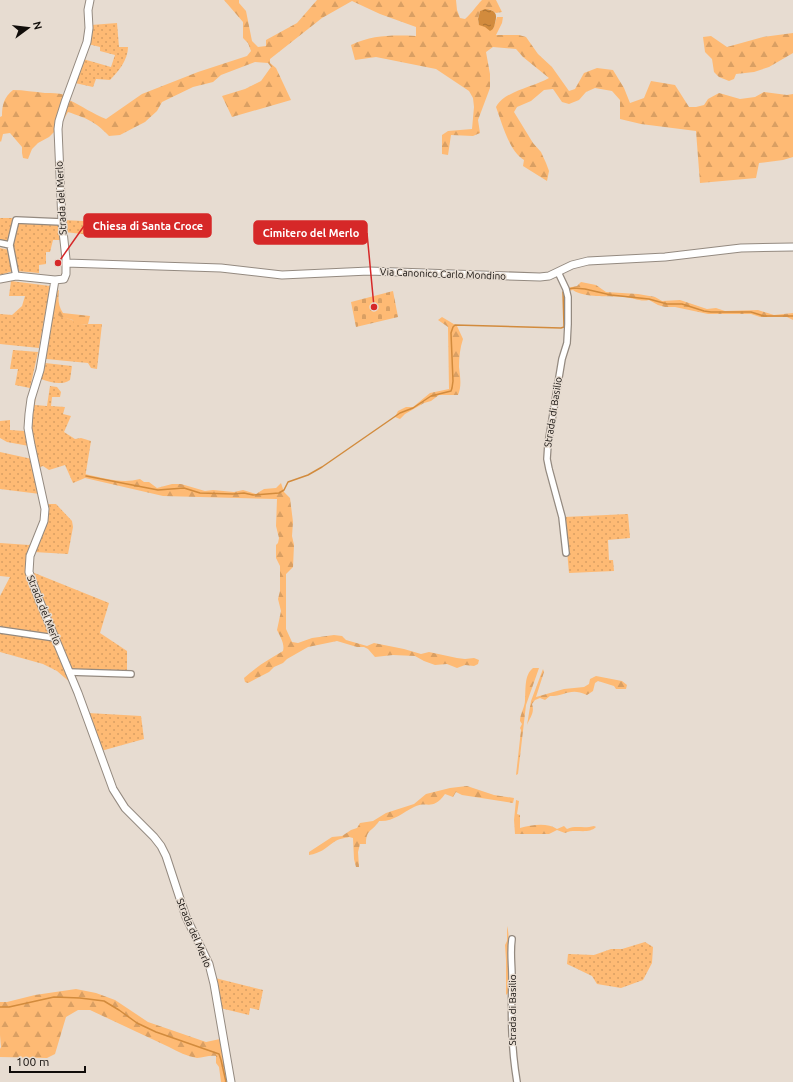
<svg xmlns="http://www.w3.org/2000/svg" width="793" height="1082" font-family="Ubuntu,sans-serif">
<style>
.grass{fill:url(#grass-dots)}
.forest{fill:url(#forest-firs)}
.cemetery{fill:url(#cemetery-stones)}
.water{fill:url(#water-ripples)}
.lines{fill:none;stroke-linecap:round;stroke-linejoin:round}
.stream{stroke:#d28b3d;stroke-width:1.5}
.minor-casing{stroke:#948a80;stroke-width:8}
.tertiary-casing{stroke:#948a80;stroke-width:9}
.minor{stroke:#fff;stroke-width:5.5}
.tertiary{stroke:#fff;stroke-width:7}
.labels{text-anchor:middle;dominant-baseline:central;stroke-width:3;stroke-linejoin:round;paint-order:stroke}
.street-label{font-size:10px;fill:#110d0a;stroke:#e7dcd1}
.leader{fill:none;stroke:#d62828;stroke-width:1.5}
.callout-dot{fill:#d62828;stroke:#e7dcd1;stroke-width:1.5}
.callout{fill:#d62828;stroke:#d62828;stroke-width:1.5}
.callout-label{font-size:11px;text-anchor:middle;font-weight:bold;fill:#fff}
</style>
<defs>
<pattern id="grass-dots" width="8" height="8" patternUnits="userSpaceOnUse"><rect width="8" height="8" fill="#feba74"/><path d="M2 2h.1M6 6h.1" fill="none" stroke="#d99f63" stroke-width="1.8" stroke-linecap="round"/></pattern>
<pattern id="forest-firs" width="22" height="20" patternUnits="userSpaceOnUse"><rect width="22" height="20" fill="#feba74"/><path d="M5 1l3.5 6h-7zM16 11l3.5 6h-7z" fill="#d99f63"/></pattern>
<pattern id="cemetery-stones" width="16" height="16" patternUnits="userSpaceOnUse"><rect width="16" height="16" fill="#feba74"/><path d="M2 7V4a2 2 0 0 1 4 0v3zM10 15v-3a2 2 0 0 1 4 0v3z" fill="#d99f63"/></pattern>
<pattern id="water-ripples" width="26" height="14" patternUnits="userSpaceOnUse"><rect width="26" height="14" fill="#d28b3d"/><path d="M2 4q2-2 4 0t4 0M15 11q2-2 4 0t4 0" fill="none" stroke="#a97031"/></pattern>
</defs>
<rect width="100%" height="100%" fill="#e7dcd1"/>
<path class="grass" d="M117 23 119 47H128C128 60 118 72 110 80L96 79 93 87 75 83 83 59 111 67 115 55 100 51V47L88 44 91 25Z
M96 215 109 231 104 235 99 236 65 232 64 220 83 221Z
M0 218H15L9 243 0 241Z
M17 222 59 223 61 240H53L50 252H46V264L39 265V273L17 271 12 245Z
M0 248 9 250 13 271 0 275Z
M11 281 50 286 39 348 0 344V314L12 315 22 306 25 296H9Z
M53 312C63 318 73 319 82 325L88 324H102L97 369 91 368 88 363 46 359Z
M13 350 38 352 30 388 15 385 18 369H10Z
M45 363 72 366 70 380C61 386 50 382 41 379Z
M50 386 57 387 61 392 60 397H52L51 406 65 407 63 414 71 416 64 432 75 439 81 438 91 441 85 478 73 483 65 465 49 470 43 466 38 468C32 441 27 421 36 395L35 405 47 406Z
M10 420V430L25 431 29 446 7 442 0 438V421Z
M0 452 32 459 40 494 0 489Z
M47 504H56L72 521 73 527 68 554 34 552Z
M628 514 630 538 608 540 609 560H613L614 571 569 573 564 517Z
M33 542 26 560V573L52 636 0 629V596L10 577 0 576V543L29 545Z
M32 572 109 603 100 633 127 651V672L71 669Z
M0 632 53 639 72 684 57 671 43 664 0 652Z
M88 713 141 716 144 739 101 751Z
M645 942 653 947 652 963 643 980 621 988 597 984 592 976 567 964 568 954 594 955 611 949H622Z
M215 978 263 990 259 1010 250 1008 249 1015 220 1008Z"/>
<path class="forest" d="M224 0H239V3L246 11 252 41 258 47 266 46V40L297 23 317 0H456L457 10 460 18 465 19C472 13 476 6 482 0H496L502 12 496 13C491 9 487 8 480 11L478 19 479 24 493 29 497 17H503L502 23 496 35H519L526 37 538 54 552 67 569 91 575 89 584 73 597 68 613 70 624 88 630 103 644 98 651 81 675 85 689 107H696L704 105 708 99 719 93 740 99 755 97 764 92 787 95 793 94V157L783 160 759 163 756 178 700 183 696 131 641 124 620 119V100L612 91 595 88 586 92 579 100 569 104 562 102 553 89 544 90 531 101 517 107 514 112 533 143 541 152 546 163 549 171 547 181 523 166 524 160C509 151 502 123 496 107 504 91 534 87 549 78L523 57 516 49 493 47 486 52 490 74V88L478 120 480 133 473 136 451 135 448 155 442 154V135L448 131 472 129 474 107 473 98 469 91 436 69 376 57 355 60 351 45C373 35 391 35 416 36V27L380 14 352 1 322 18 270 59V63L276 68 291 100 232 117 222 96 245 89 261 81 271 67 268 63 255 62 221 75 213 82 193 87 162 102 157 111 145 122 120 135 109 136C95 121 86 118 68 112L61 124 69 100C82 106 93 114 106 119L142 94 198 72 247 56 251 51 248 43 243 38V22Z
M793 33V53L769 67 754 72 736 74 734 79 729 81 719 77 714 72 712 59 705 52 703 37 711 36 727 47 763 37Z
M13 90C24 90 34 92 45 93 52 93 58 93 65 95L56 130 49 137 38 143 32 149 28 159 23 158 22 153V147L10 133 3 134 1 142 0 141V117L2 116C2 105 4 97 13 90Z
M581 282 596 285 606 292 638 294 655 297 662 301 680 300 707 309 716 308 725 311 758 310 774 315 793 313V320L787 317H760L751 314H708L675 307H665L658 305 649 300C640 302 634 298 625 297 612 296 583 298 573 290L568 291 567 288 577 286Z
M59 290C58 299 58 306 63 313L90 316 88 324 82 325 74 324 73 320 61 317 53 312 57 291Z
M442 317 457 326 463 339C460 348 459 357 459 367 460 376 462 386 458 395H439L431 401 424 403 405 414 400 419 395 417 398 411 406 407H413L430 393 449 389 448 327 438 320Z
M85 474C103 478 122 484 140 479L144 482H149L157 488 172 484H181L205 491 213 490 234 492 243 490 256 494 264 489 276 488 281 483 284 492 290 498 293 522 292 536 294 545 293 567 286 574V629L292 642 298 643 312 638 334 635 342 636 346 640 367 646 374 643 404 649 421 654 429 652 457 658 465 659 474 658 479 660 478 664 474 666 465 665 457 668 447 664 435 665 424 661 415 656 393 655 375 657 368 649 364 647H357L337 641 308 647 287 659 283 663 274 667 269 672 248 683 245 682 244 678C256 667 269 659 283 651 285 644 280 636 277 630L281 611 278 599 280 591V566L276 558V545L278 543 279 538 276 526 277 499 163 496 85 478Z
M533 668H539L526 705 518 774 516 775 521 730 520 728 522 724 520 721C520 714 525 707 525 700 526 689 524 675 533 668Z
M543 669 544 672 536 697 564 689 584 687 589 684 590 679 596 676 622 681 627 685 626 689H616L614 686 598 681 595 683 593 691 587 695C570 687 566 696 550 696L545 700 540 698 535 700 532 704C535 713 530 717 527 725L531 701Z
M467 786 494 795 514 798 513 803 462 795 456 792 453 797 445 794C432 812 427 800 414 807 402 813 393 822 379 821 372 832 366 829 366 844H360L358 852 359 867H356L354 859 353 838 349 837C345 838 338 839 334 842 324 849 321 853 309 855V852L332 837 342 836 351 830 357 828 360 823 373 821 386 813 414 804 426 794 450 788Z
M516 800 519 801 517 814 520 815V828C531 825 547 822 557 829L564 826 567 829C576 825 584 829 594 826L596 827C588 835 575 828 565 833L557 830 549 834H515L514 820Z
M507 926C510 938 508 941 508 952 508 966 510 979 508 993L506 995V960L505 945 507 941Z
M76 989 96 993 115 1000 148 1022 206 1042 220 1039 228 1082H221L219 1067 216 1063V1056C209 1055 203 1058 197 1058 187 1056 178 1052 169 1047L90 1010H78L66 1017 55 1054 47 1058 0 1057V1049L1 1047 0 1035V1002H7L35 995Z"/>
<path class="cemetery" d="M393 291 398 317 356 327 351 302Z"/>
<path class="water" d="M485 9C495 10 498 13 495 23 494 27 494 29 490 31L485 27 479 25 478 19 480 11Z"/>
<g class="lines">
<path class="stream" d="M568 289 574 288 585 289 611 295 649 299 667 304H682L704 311 711 312H751L764 316H793
M86 476 158 490 184 488 200 493 233 494 244 493 253 495 279 493 284 490 288 482 308 475 322 467 400 413 413 408 431 396 451 391 452 388 453 381 451 333 453 327 455 325 561 328 564 327 563 292
M0 1007H9L54 997 80 998 104 1001 119 1010 137 1023 156 1032 219 1054 221 1060 226 1082"/>
<g class="minor-casing">
<path id="minor" d="M0 243 10 245 16 276
M10 245 16 220 62 222
M558 272 566 289 568 297V324L567 343 562 359 548 444 547 459 549 469 562 517 566 553
M0 630 55 638
M69 672 131 674
M512 939C510 953 512 964 512 978 511 1014 511 1046 517 1082"/>
</g>
<g class="tertiary-casing">
<path id="tertiary" d="M90 0 88 10 89 28 87 42 65 102 59 121 58 129 62 222 66 259V274L64 279 55 280 40 370 31 399 29 414 28 428 31 445 45 509 44 521 30 556 29 572 38 597 78 693 113 789 125 808 154 837 161 846 166 856 186 917 209 964 214 984 231 1082
M66 263 221 268 282 275 369 271 540 277 549 276 572 265 588 261 665 257 741 248 793 247
M0 279 16 276 55 280"/>
</g>
<use href="#minor" class="minor"/>
<use href="#tertiary" class="tertiary"/>
</g>
<g class="labels">
<g class="street-label">
<text transform="translate(61 198) rotate(-93)">Strada del Merlo</text>
<text transform="translate(443 274) rotate(2)">Via Canonico Carlo Mondino</text>
<text transform="translate(553 412) rotate(-81)">Strada di Basilio</text>
<text transform="translate(44 610) rotate(68)">Strada del Merlo</text>
<text transform="translate(194 933) rotate(67)">Strada del Merlo</text>
<text transform="translate(512 1010) rotate(-90)">Strada di Basilio</text>
</g>
</g>
<path class="leader" d="M58 263L84 226M374 307L367 233"/>
<g class="callout-dot">
<circle cx="58" cy="263" r="4"/>
<circle cx="374" cy="307" r="4"/>
</g>
<g class="callout">
<rect x="84" y="214" width="127" height="23" rx="4"/>
<rect x="254" y="221" width="113" height="23" rx="4"/>
</g>
<g class="callout-label">
<text x="148" y="230">Chiesa di Santa Croce</text>
<text x="311" y="237">Cimitero del Merlo</text>
</g>
<g transform="translate(28 28) rotate(75)" stroke="#e7dcd1" stroke-width="3" paint-order="stroke">
<path d="M0-3L7 15L0 10L-7 15Z" fill="#110d0a"/>
<text y="-6" font-size="11" font-weight="bold" text-anchor="middle" fill="#110d0a">N</text>
</g>
<path d="M10 1066v6h75v-6" fill="none" stroke="#110d0a" stroke-width="2"/>
<text x="16" y="1066" font-size="12" fill="#110d0a" stroke="#e7dcd1" stroke-width="3" paint-order="stroke">100 m</text>
</svg>
